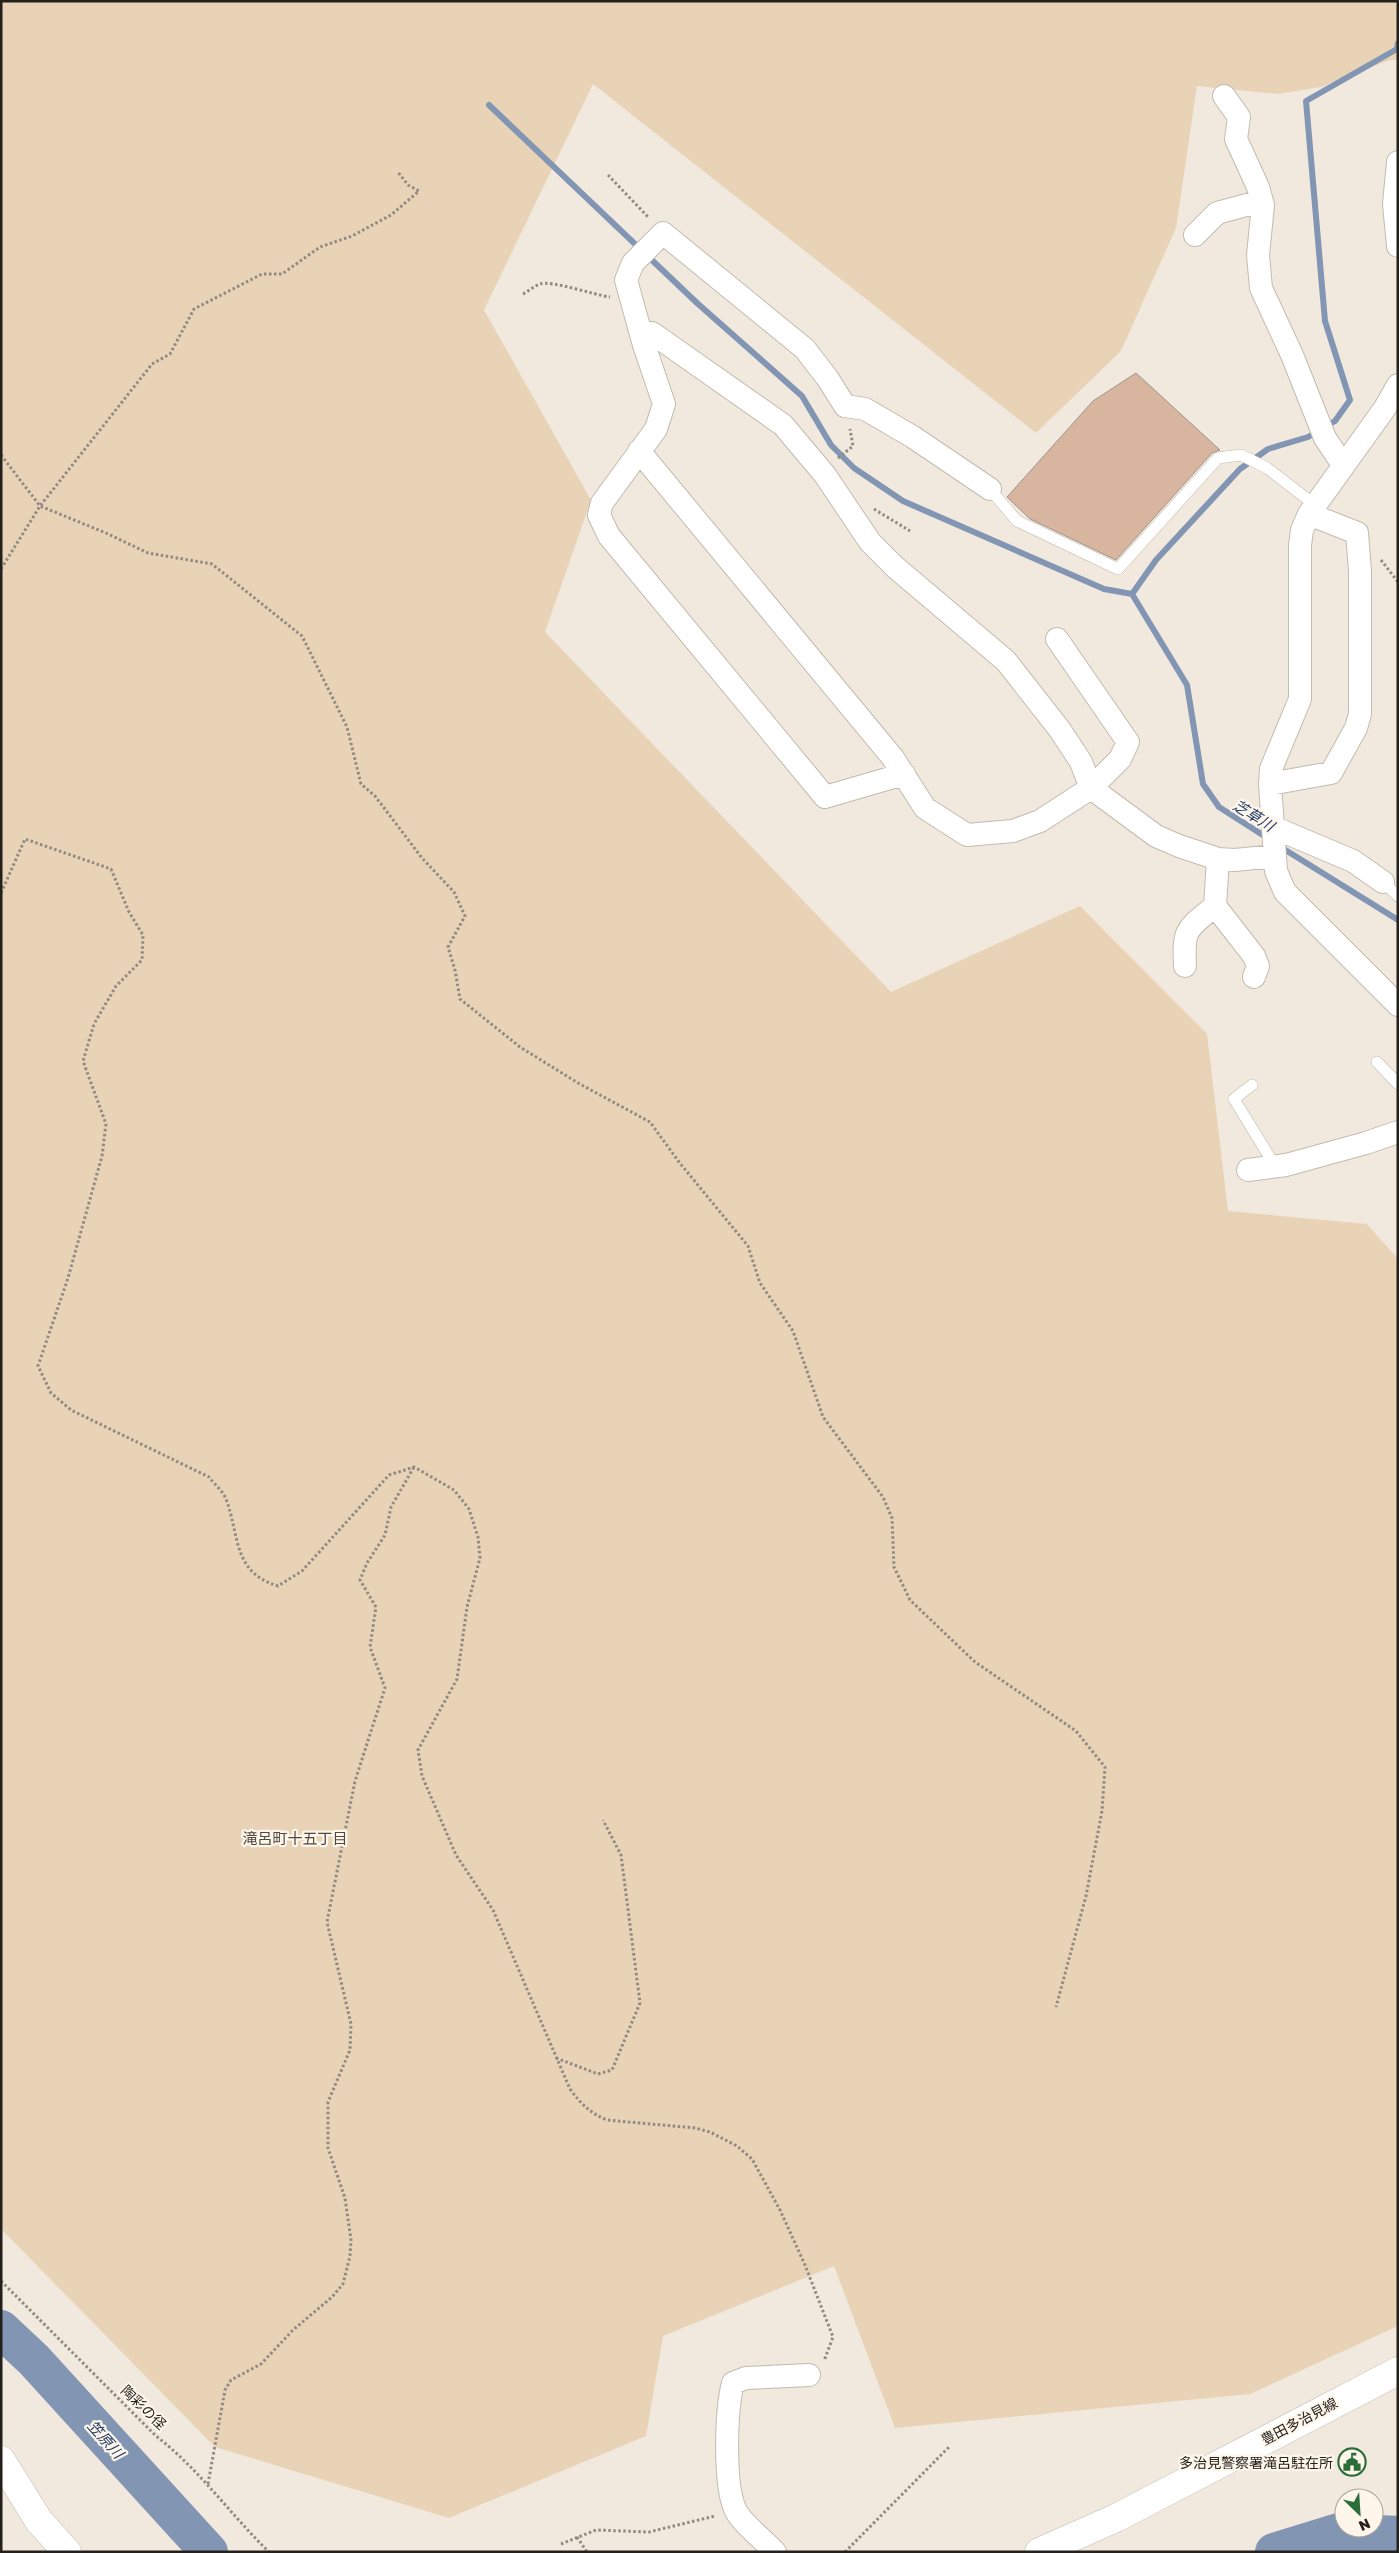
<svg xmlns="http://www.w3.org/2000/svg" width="1399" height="2553" font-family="'Golos Text','Noto Sans JP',sans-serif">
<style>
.green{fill:#e8d3b6}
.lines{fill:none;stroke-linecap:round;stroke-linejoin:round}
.stream{stroke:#8296b4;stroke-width:6}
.river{stroke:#8296b4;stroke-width:38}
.building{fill:#d8b59f;stroke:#9f938c}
.service-casing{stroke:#c3bbb0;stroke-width:12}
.minor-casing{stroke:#c3bbb0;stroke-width:24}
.primary-casing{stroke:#c3bbb0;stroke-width:29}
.path{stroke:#908a82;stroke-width:3;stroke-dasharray:2.5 2.5;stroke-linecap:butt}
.service{stroke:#fff;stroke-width:11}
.minor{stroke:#fff;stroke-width:22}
.primary{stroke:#fff;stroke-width:28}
.labels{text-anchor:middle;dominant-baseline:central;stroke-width:4.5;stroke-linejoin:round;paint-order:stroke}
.street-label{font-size:14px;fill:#24211d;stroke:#fff6eb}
.poi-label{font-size:14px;fill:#24211d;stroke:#fff6eb;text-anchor:end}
.water-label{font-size:15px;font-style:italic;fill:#243f69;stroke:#fff6eb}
.neighbourhood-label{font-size:15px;fill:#4f493f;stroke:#fff6eb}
</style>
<rect width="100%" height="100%" fill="#f1e9de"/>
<path class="green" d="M1 1H1398V59L1387 61 1321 87 1278 94 1197 86 1176 228 1121 351 1036 433 593 84 484 310 591 500 545 632 891 992 1080 906 1207 1034 1228 1211 1367 1224 1398 1259V2326L1250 2394 895 2428 834 2266 663 2336 646 2436 449 2518 215 2447 1 2229Z"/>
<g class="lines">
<path class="stream" d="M489 105 697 303 802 396 831 445 854 468 903 501 1104 589 1132 594
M1132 594 1156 560 1240 469 1268 449 1308 437 1335 421 1350 400 1325 321 1306 101 1397 49 1398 43
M1132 594 1187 685 1203 784 1219 807 1269 839
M1279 846 1398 920"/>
<path class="river" d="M1 2329 34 2360 209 2552
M1274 2552 1339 2532 1398 2535"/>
</g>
<path class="building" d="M1136 373 1220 450 1212 453 1116 560 1030 519 1007 497 1093 401Z"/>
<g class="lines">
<g class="service-casing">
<path id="service" d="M990 489 1017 521 1118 569 1218 458 1241 455 1267 468 1315 505
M1383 882 1398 896
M1377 1062 1398 1084
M1252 1085 1234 1099 1275 1166"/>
</g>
<g class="minor-casing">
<path id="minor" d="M1224 96 1239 117 1236 139 1258 187 1263 205 1258 255 1261 288 1292 355 1325 438 1343 465
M1398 162 1394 204 1398 246
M1195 235 1217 213 1261 201
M641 333H652L783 425 825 475 870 542 895 567 1006 661 1060 730 1081 762 1091 788 1120 759 1128 742 1057 639
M1398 385 1385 408 1309 514 1302 530 1300 545V699L1271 769 1270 784 1276 871 1285 892 1398 1005
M639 451 893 758 925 808 967 835 1013 831 1040 821 1091 788 1156 836 1179 846 1218 859 1235 860 1275 856
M904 774 825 797 609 536 599 515 602 503 656 429 664 404 644 345 626 280 633 263 663 233 805 349 828 379 845 406 865 409 913 437 990 489
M1270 784 1331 773 1356 728 1360 714V571L1357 533 1309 514
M1275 828 1353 861 1383 882
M1218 859 1215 906 1254 956 1258 966 1254 977
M1185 966C1183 928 1187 929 1215 906
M1248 1170 1286 1165 1366 1143 1398 1132
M775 2552C764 2540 746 2527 737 2513 723 2489 726 2410 733 2383L746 2378 809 2375"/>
</g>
<g class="primary-casing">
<path id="primary" d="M1 2460 39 2521 67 2552
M1039 2552 1116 2518 1398 2371"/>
</g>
<path class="path" d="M608 175 649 218
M523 294C529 291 534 286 540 284 552 280 594 295 610 297
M1 455 40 506 106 533 148 553 212 564 302 636 347 727 361 784 375 796 422 858 454 892 465 916 448 947 455 970 460 999 520 1047 578 1083 650 1122 679 1162 748 1246 760 1283 793 1331 823 1417 883 1497 892 1518 894 1567 910 1600 975 1662 1076 1731 1105 1767 1102 1811 1086 1896 1056 2007
M838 458 853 446 850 429
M874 509 910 531
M1381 560 1398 582
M1 569 40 506 152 364 170 354 194 309 262 274H282L320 247 352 236 391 215 419 191 408 185 397 171
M1 893 25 839 111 869 129 912 143 935 142 960 116 986 94 1024 83 1061 106 1124 102 1156 68 1278 38 1366 51 1393 71 1410 209 1477C214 1484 223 1491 226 1499 240 1536 232 1572 278 1586L302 1571 389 1475 414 1467 454 1490 469 1509 478 1537 480 1558 467 1607 457 1679 418 1750 422 1776 456 1855 493 1910 570 2089C581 2104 590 2113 607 2120L695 2128 710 2132 737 2146 752 2159 780 2210 805 2265 833 2337 824 2361
M556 2058 598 2074 612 2070 640 2003 621 1855 603 1820
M1 2281 156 2436C199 2469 230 2514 269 2552
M208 2484 225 2390 231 2380 261 2364 293 2330 332 2297 343 2284 350 2256 351 2240 345 2198 328 2148V2102L350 2050 351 2024 327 1922 355 1781 385 1688 370 1647 376 1607 360 1580 367 1563 385 1535 391 1507 414 1467
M577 2537 587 2552
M561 2544 596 2530 649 2532 715 2516
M845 2552 950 2446"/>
<use href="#service" class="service"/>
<use href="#minor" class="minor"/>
<use href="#primary" class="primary"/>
</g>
<defs>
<g id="civic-ring" transform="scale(1.4375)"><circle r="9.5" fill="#fff6eb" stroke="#2b6e39" stroke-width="1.5"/><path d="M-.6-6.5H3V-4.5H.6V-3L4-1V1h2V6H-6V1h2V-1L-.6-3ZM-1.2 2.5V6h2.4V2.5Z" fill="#2b6e39"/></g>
</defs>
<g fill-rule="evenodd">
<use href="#civic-ring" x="1352" y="2462"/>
</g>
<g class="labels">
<g class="street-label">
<text transform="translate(144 2407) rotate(44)">陶彩の径</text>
<text transform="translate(1299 2421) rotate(-28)">豊田多治見線</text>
</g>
<g class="poi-label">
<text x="1333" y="2462">多治見警察署滝呂駐在所</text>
</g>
<g class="water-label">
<text transform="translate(1254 815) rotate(32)">芝草川</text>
<text transform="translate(106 2439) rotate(48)">笠原川</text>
</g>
<g class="neighbourhood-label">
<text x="295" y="1838">滝呂町十五丁目</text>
</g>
</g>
<rect width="1399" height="2553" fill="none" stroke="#24211d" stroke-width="5"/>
<g transform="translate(1359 2513) rotate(155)"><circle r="24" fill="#fff6eb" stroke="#a7a199"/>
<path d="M0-4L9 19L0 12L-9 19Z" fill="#2b6e39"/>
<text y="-8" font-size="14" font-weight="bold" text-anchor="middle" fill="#24211d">N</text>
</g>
</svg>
